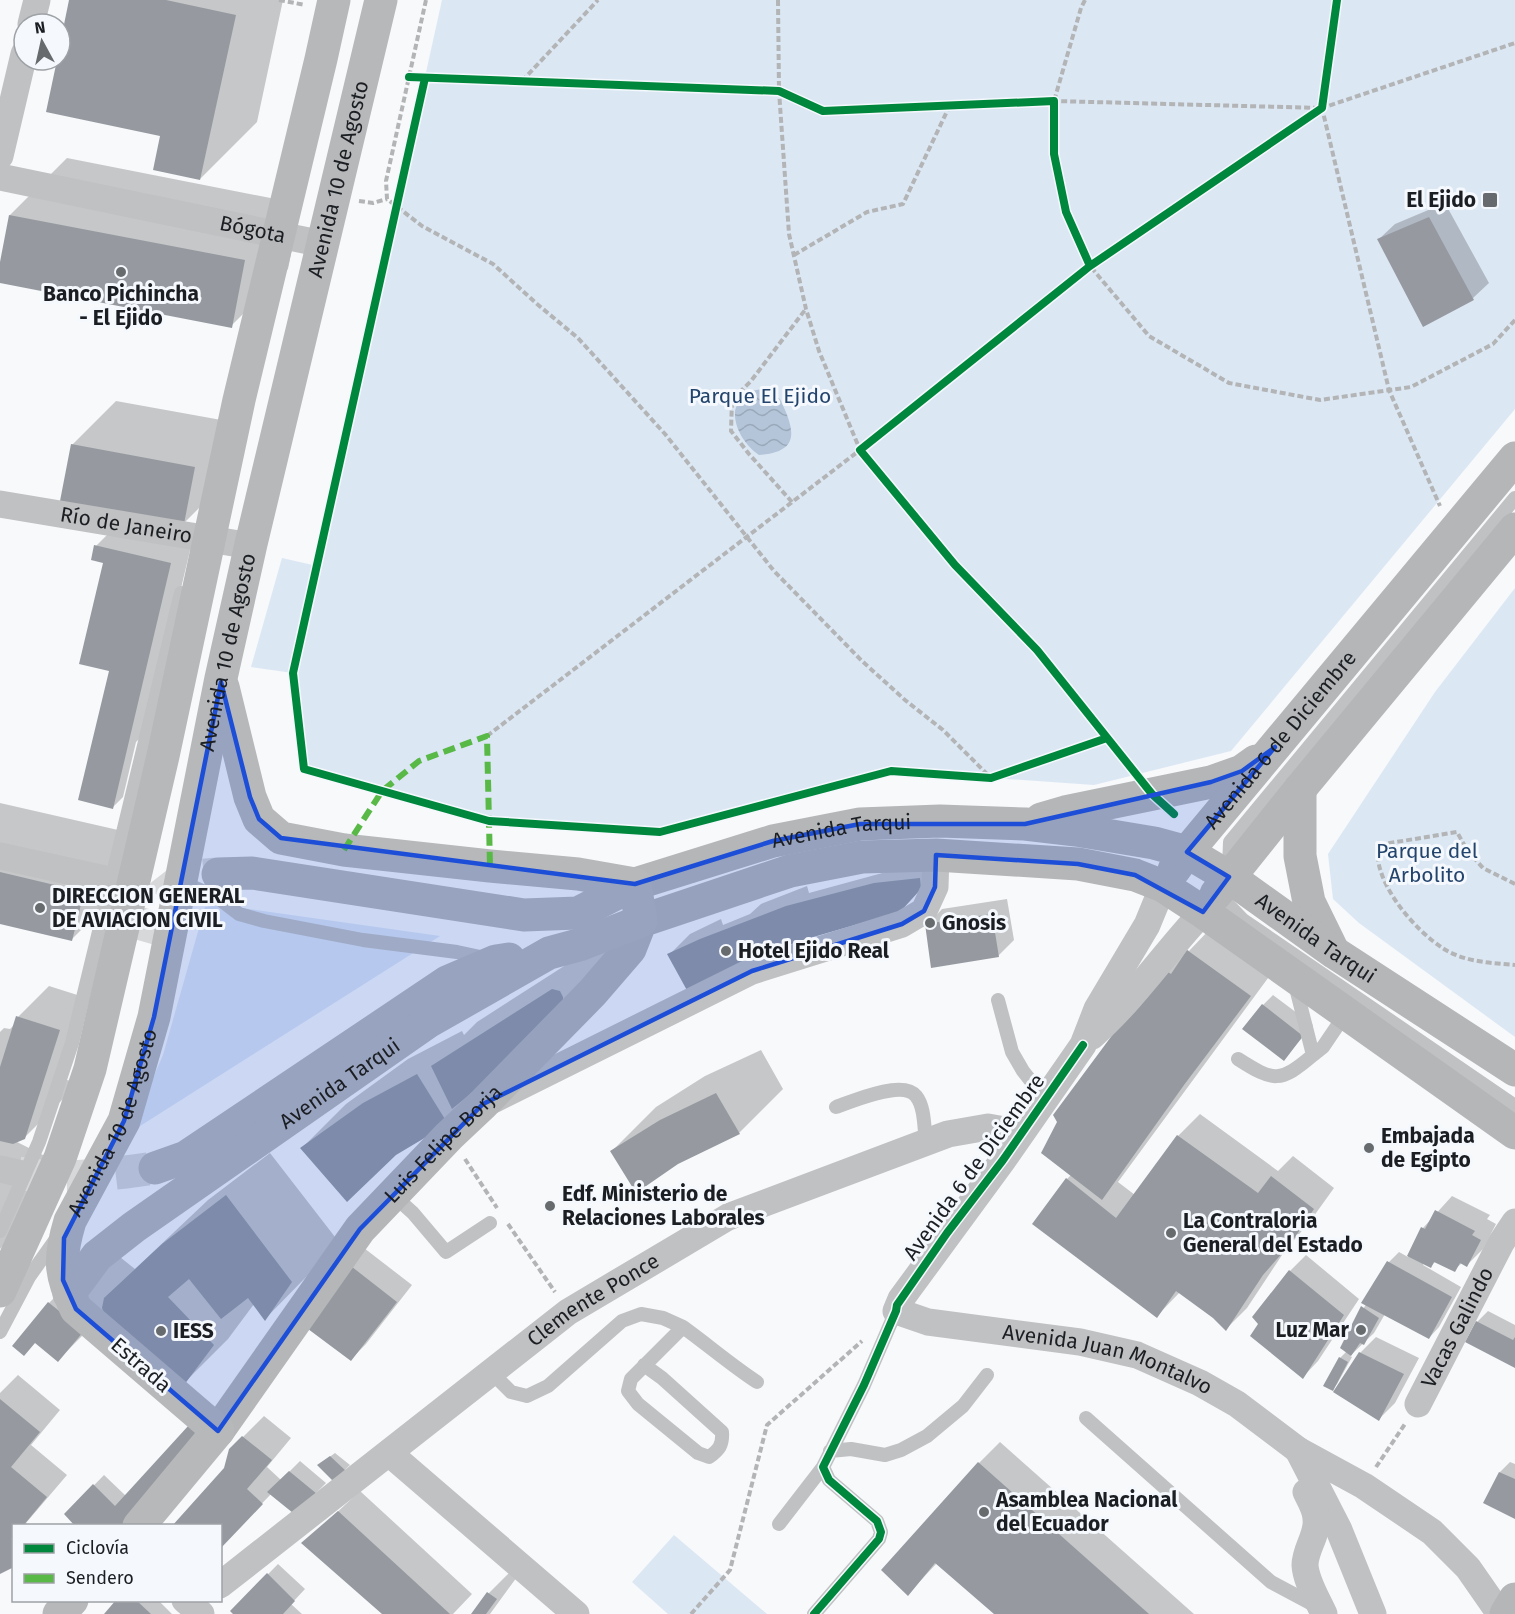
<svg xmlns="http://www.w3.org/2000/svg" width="1515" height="1614" font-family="'Fira Sans',sans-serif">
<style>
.green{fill:#dce7f4}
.water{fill:url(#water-waves)}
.shadow{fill:#0003}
.building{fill:#969aa0}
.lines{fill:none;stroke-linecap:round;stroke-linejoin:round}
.primary-tunnel{stroke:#d6d8da;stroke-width:33;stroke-dasharray:33 16;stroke-linecap:butt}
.path{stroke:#b3b4b5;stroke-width:4;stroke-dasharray:6 3;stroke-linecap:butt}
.lane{stroke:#c0c1c2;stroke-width:14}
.street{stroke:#c0c1c2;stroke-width:27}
.secondary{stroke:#b4b6b8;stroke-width:33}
.primary{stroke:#b7b8ba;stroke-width:33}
.quiet{stroke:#58b947;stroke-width:6;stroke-dasharray:12 6;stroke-linecap:butt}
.cycleway-casing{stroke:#f5f9fd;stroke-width:11}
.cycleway{stroke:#00873e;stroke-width:8}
.marked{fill:#1d4ed8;fill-opacity:0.2;stroke:#1d4ed8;stroke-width:4.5;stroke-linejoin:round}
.poi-dot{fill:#686b6e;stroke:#f5f9fd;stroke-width:2}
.labels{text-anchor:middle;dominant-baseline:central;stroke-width:6;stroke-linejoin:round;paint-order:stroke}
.street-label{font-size:21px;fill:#1b1e22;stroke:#f5f9fd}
.poi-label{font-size:21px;font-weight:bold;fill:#1b1e22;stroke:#f5f9fd;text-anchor:start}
.park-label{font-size:21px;fill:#23446c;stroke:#f5f9fd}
</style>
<defs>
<pattern id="water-waves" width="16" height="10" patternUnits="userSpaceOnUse" patternTransform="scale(1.5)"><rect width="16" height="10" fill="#b4c5d9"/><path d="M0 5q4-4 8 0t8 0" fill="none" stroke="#9aa9ba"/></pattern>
</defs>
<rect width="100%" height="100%" fill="#f7f9fb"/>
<path class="green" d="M442 0H1515V409L1231 751 1094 785 891 771 660 832 489 821 304 769 293 673 251 667 282 558 317 566Z
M1515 588V1037L1359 923 1333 899 1328 854 1435 692Z
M221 905 440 936 129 1133 163 1055 205 907Z
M674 1535 767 1614H668L632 1582Z"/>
<path class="water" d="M762 389 780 399C795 430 801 452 759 455 746 446 734 429 735 412 735 408 739 402 740 398L751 391Z"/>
<path class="shadow" d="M71 0H283L257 122 200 179 162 135 58 60H60V51Z
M67 158 301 204 288 269 231 326 0 281V270L10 215Z
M1445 203 1489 283 1473 298 1379 239 1395 224Z
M116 401 238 423 228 479 184 523 72 445Z
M117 525 192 542 147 731 136 742 123 797 113 807 111 670 105 562 96 546Z
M0 803 140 835 129 882 72 939 0 922Z
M941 857 921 889 669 955 690 934 721 919 723 925 750 914 761 904 807 886 809 893Z
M1007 899 1014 940 998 956 927 925 942 909Z
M1209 930 1271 974 1118 1182 1135 1195 1178 1136 1200 1114 1278 1171 1293 1156 1334 1188 1311 1220 1284 1252 1247 1308 1226 1329 1214 1317 1180 1292 1157 1316 1067 1179 1071 1175 1043 1153 1184 947 1189 951Z
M597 945 604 947 607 957 447 1123 302 1148 346 1104 408 1059 462 1031 464 1035 477 1022Z
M49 986 90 999 63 1079 71 1081 69 1093 24 1138 15 1141 49 1158 27 1222 0 1249V1032L4 1028 10 1029 15 1024 18 1017Z
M1273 995 1313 1025 1284 1059 1263 1005Z
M761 1050 783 1089 739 1133 612 1151 656 1107 705 1076Z
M270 1153 335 1237 308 1275 265 1319 254 1304 228 1339 184 1383 105 1313 58 1360 36 1342 14 1346 49 1303 106 1246 135 1269 208 1200Z
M1452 1196 1490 1215 1487 1219 1496 1224 1483 1249 1467 1265 1462 1263 1454 1270 1436 1261 1431 1266 1424 1263 1423 1265 1461 1287 1439 1327 1429 1338 1385 1314 1374 1333 1350 1356 1352 1357 1337 1384 1332 1389 1340 1358 1347 1351 1342 1348 1389 1262 1399 1252 1408 1257 1423 1228Z
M364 1248 412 1285 366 1344 351 1359 302 1323Z
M1306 1255 1359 1299 1318 1361 1303 1377 1260 1323 1290 1271Z
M1488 1311 1515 1325V1366L1467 1341 1477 1322Z
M1376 1337 1419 1358 1395 1403 1379 1419 1360 1353Z
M18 1375 60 1410 31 1445 67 1475 26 1523 29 1526H14V1565L0 1572V1393Z
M264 1416 291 1438 267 1467 281 1480 300 1461 326 1483 316 1493H272L220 1547 225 1469 230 1450Z
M1000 1442 1194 1614H997L937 1563 908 1594 979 1463Z
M335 1453 350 1465 334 1480 324 1461Z
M1510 1462 1515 1464V1517L1485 1503 1500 1472Z
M104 1475 126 1496 119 1526 66 1514Z
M360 1491 472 1594 453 1614H384L304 1543Z
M278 1564 305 1589 291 1604 302 1614H236L232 1611Z
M510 1572 517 1577 490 1614H473L489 1593Z
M118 1600H158L172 1614H106Z"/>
<path class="building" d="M69 0H166L236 15 200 180 153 170 160 136 46 112 57 60H60V44Z
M9 215 245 260 232 328 0 283V262Z
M1429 217 1474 300 1423 327 1377 239Z
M71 444 195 467 184 524 60 501Z
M94 545 171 563 113 809 78 800 109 671 79 664 103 563 91 560Z
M0 872 84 892 72 941 0 924Z
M920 878 921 889 900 912 796 942 689 994 667 954 700 939 786 906 874 883Z
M992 914 999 957 931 968 925 924Z
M1187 950 1251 996 1184 1085 1102 1200 1041 1153 1057 1122 1053 1115 1162 968 1171 974Z
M552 989 560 991 563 997V1003L490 1078 452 1109 431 1066Z
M1262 1004 1303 1036 1284 1061 1242 1029Z
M16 1016 60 1030 25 1139 13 1144 0 1141V1067Z
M417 1074 448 1124 396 1155 347 1202 300 1148 363 1103Z
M716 1093 740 1134 678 1164 636 1193 610 1151 660 1120Z
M1177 1135 1258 1193 1271 1176 1314 1209 1291 1243 1263 1275 1226 1331 1213 1318 1176 1291 1157 1318 1032 1224 1066 1178 1116 1218Z
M226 1195 292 1282 265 1321 248 1298 221 1319 189 1279 168 1297 214 1345 184 1385 106 1318 102 1308 104 1298 162 1244Z
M1435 1210 1475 1231 1472 1235 1481 1240 1467 1267 1460 1263 1455 1272 1434 1262 1431 1268 1407 1256 1421 1227 1425 1229Z
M1387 1261 1452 1297 1429 1339 1361 1303Z
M347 1263 397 1302 351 1361 300 1323Z
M1289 1270 1344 1315 1303 1379 1250 1336 1258 1324 1252 1317Z
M48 1302 84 1331 58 1362 35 1343 24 1356 12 1346Z
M1361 1306 1379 1318 1364 1345 1360 1343 1351 1356 1340 1348Z
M1476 1321 1513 1340 1515 1337V1368L1465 1342Z
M1359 1352 1404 1374 1379 1421 1333 1392Z
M1339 1357 1348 1362 1333 1391 1323 1386Z
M0 1399 40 1432 11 1467 47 1497 23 1526H14V1536L11 1539 14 1541V1567L0 1574Z
M189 1425 198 1433 160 1483 121 1526H75L64 1514 93 1484 115 1506Z
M242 1436 272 1460 247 1489 263 1504 220 1549V1526H172L224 1468 229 1449Z
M330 1456 346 1471 334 1482 317 1465Z
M978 1462 1149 1614H994L935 1563 908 1596 881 1570Z
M289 1471 317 1494 293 1513 267 1492Z
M1499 1472 1515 1479V1519L1483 1503Z
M338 1511 450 1614H382L301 1543Z
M267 1573 295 1601 283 1614H233L230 1611Z
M487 1592 497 1599 486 1614H471Z
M116 1600H136L151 1614H104Z"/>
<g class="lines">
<path class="primary-tunnel" d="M148 943 162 895 185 877 218 874
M18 1173C64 1182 109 1174 155 1168"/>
<path class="path" d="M279 0 305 5
M426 0 386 181 387 199 422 226 493 264 537 304 578 338 665 434 774 571 862 661 905 700 943 730 991 778
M778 0 779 91 789 234 806 309 819 351 860 450 955 565 1037 650 1107 738
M1085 0 1081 8 1054 101V154L1066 212 1090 266 1149 336 1229 383 1320 400 1411 387 1493 344 1515 320
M1337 0 1322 108 1389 390 1440 506
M409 77 779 91 823 111 1054 101 1321 108
M522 81 598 0
M359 201 373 203 387 199
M794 255 867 212 903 204 950 105
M792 502 749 454 731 431 732 400 751 381 805 310
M487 736 860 450 1090 266 1272 142 1322 108 1515 43
M1515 884 1483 868 1467 850 1457 832 1378 845C1372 881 1414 930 1444 949 1465 962 1491 963 1515 965
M465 1159 497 1208
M508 1224 555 1292
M1376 1467 1405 1424
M691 1614 730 1570 767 1425 862 1341"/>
<path class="lane" d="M1229 867 1230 842 1515 498
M193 887 218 898 239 914 264 921 363 940 457 952 485 958
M1217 893 1243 920 1515 1106
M1295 984 1313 1055 1323 1047 1346 1013
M998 1000 1012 1052 1023 1071 1045 1099
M1238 1059C1274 1082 1280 1083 1313 1055
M836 1107C853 1101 903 1079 916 1096 925 1107 924 1128 926 1142
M393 1195 413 1213 446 1252 490 1223
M0 1231 39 1142 72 1043 181 593
M683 1327C708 1345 731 1365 757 1382
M0 1332 29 1277 56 1239
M492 1373 511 1392 527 1396 548 1386 622 1321 641 1314 663 1318 683 1327 631 1379 628 1391 638 1404 698 1453 709 1457C719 1450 723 1445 722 1432L662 1378 644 1365
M1086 1418 1271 1582 1316 1606
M830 1451 851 1449 885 1455 901 1450 927 1436 963 1406 987 1375
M779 1524 823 1467
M814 1614 879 1539 881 1532 877 1521 829 1480 823 1467 864 1385 896 1311"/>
<g class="street">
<path d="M31 24 37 0"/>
<path d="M0 156 24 54"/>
<path id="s1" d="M0 177 323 244"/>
<path id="s2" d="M0 504 251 546"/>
<path d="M0 856 132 885"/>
<path id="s3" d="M1163 886 1147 925 1097 1009 1083 1045 1003 1160 901 1299 896 1311 928 1322 1080 1342 1137 1355 1200 1383 1237 1404 1298 1450 1364 1486 1432 1532 1468 1568 1500 1614"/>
<path d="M1092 1036C1134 999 1165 952 1203 912"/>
<path d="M493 1100 752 971 902 924 924 911 935 887 936 855"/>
<path d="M0 1169 18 1173"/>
<path id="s4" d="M1418 1404 1501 1243 1515 1222"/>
<path d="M1298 1450 1339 1530 1373 1614"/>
<path d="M389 1453 576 1614"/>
<path d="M1306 1492C1310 1500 1316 1510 1316 1519 1318 1535 1305 1549 1305 1565 1306 1582 1317 1598 1324 1614"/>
<path id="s5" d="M220 1585 568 1312 728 1217 948 1134 988 1127 1021 1133"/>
<path d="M185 1600 201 1614"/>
</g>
<g class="secondary">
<path d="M1300 789V856L1309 902 1332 949"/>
<path d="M1041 819 1065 812 1211 782 1242 771 1256 761"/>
<path id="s6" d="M1174 870 1187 852 1515 458"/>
<path id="s7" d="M635 884 773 841 860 824 940 821 1025 824 1076 830 1154 843 1187 852 1229 877 1335 953 1515 1070"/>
<path d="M1216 894 1300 789 1515 529"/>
<path id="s8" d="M218 1431 360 1229 449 1136 483 1104 592 993 630 949 641 921 790 871 862 857 936 855 1078 864 1135 875 1163 886 1203 912 1515 1133"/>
<path d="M1506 1614 1515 1599"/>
</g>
<g class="primary">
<path d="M223 687 250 797 259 819 281 838 344 850 490 866 578 874 635 884"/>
<path d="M218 874 252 873 524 915 578 913 635 884"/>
<path d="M155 1168 186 1157 447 982 496 961 509 959"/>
<path d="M0 1291 60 1158 90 1069 163 756 239 400 321 59 334 0"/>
<path id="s9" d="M69 1294 97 1256 134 1227 428 1022 549 953 582 944 641 921 635 884"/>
<path id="s10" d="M139 1526 218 1431 76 1309C59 1273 59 1258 70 1221L124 1121 154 1017 221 678 251 544 381 0"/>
<path d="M59 1614 72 1600"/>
</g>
<path class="quiet" d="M344 850 382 791 419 761 487 736 490 866"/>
<g class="cycleway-casing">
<path id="cycleway" d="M409 77 779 91 823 111 1054 101V154L1066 212 1090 266
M425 78 293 673 304 769 489 821 660 832 891 771 991 778 1107 738
M1174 814 1152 794 1037 650 955 565 860 450 1090 266 1322 108 1337 0
M814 1614 879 1539 881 1532 877 1521 829 1480 823 1467 864 1385 896 1311 897 1305 947 1233 1003 1160 1083 1045"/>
</g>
<use href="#cycleway" class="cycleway"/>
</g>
<path class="marked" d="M221 682 250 797 259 819 281 838 635 884 773 841 860 824H1025L1211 782 1242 771 1275 747 1187 852 1229 877 1203 912 1135 875 1078 864 936 855 935 887 924 911 902 924 752 971 483 1104 360 1229 218 1431 76 1309 63 1280 64 1238 124 1121 154 1017Z"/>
<g class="poi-dot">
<rect x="1482" y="192" width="16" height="16" rx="3"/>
<circle cx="121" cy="272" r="6"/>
<circle cx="40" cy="908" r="6"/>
<circle cx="930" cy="923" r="6"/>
<circle cx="726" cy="951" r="6"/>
<circle cx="1369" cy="1148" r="6"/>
<circle cx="550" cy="1206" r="6"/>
<circle cx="1171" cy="1233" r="6"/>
<circle cx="1361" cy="1330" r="6"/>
<circle cx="161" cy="1331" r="6"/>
<circle cx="984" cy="1512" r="6"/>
</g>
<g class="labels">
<g class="street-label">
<text stroke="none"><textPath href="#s10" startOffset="1482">Avenida 10 de Agosto</textPath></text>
<text stroke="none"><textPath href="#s1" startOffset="258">Bógota</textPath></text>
<text stroke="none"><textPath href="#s2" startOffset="128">Río de Janeiro</textPath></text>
<text stroke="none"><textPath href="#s10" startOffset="996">Avenida 10 de Agosto</textPath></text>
<text stroke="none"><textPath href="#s6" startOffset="168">Avenida 6 de Diciembre</textPath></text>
<text stroke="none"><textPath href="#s7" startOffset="214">Avenida Tarqui</textPath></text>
<text stroke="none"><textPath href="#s7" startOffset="718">Avenida Tarqui</textPath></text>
<text stroke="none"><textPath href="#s9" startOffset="345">Avenida Tarqui</textPath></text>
<text stroke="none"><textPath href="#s10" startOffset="510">Avenida 10 de Agosto</textPath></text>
<text stroke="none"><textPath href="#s8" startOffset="366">Luis Felipe Borja</textPath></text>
<text transform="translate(974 1167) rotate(-54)">Avenida 6 de Diciembre</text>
<text stroke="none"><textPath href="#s5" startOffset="470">Clemente Ponce</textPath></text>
<text stroke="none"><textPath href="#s4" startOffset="86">Vacas Galindo</textPath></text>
<text stroke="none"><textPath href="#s3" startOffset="722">Avenida Juan Montalvo</textPath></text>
<text transform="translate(141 1365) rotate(41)">Estrada</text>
</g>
<g class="poi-label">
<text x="1476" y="200" text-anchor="end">El Ejido</text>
<text x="121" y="294" text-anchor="middle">Banco Pichincha<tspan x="121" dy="24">- El Ejido</tspan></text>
<text x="52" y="896">DIRECCION GENERAL<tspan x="52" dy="24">DE AVIACION CIVIL</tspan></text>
<text x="942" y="923">Gnosis</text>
<text x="738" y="951">Hotel Ejido Real</text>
<text x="1381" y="1136">Embajada<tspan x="1381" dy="24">de Egipto</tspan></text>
<text x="562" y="1194">Edf. Ministerio de<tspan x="562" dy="24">Relaciones Laborales</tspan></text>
<text x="1183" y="1221">La Contraloria<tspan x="1183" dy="24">General del Estado</tspan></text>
<text x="1349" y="1330" text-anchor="end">Luz Mar</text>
<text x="173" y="1331">IESS</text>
<text x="996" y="1500">Asamblea Nacional<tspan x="996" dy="24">del Ecuador</tspan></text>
</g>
<g class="park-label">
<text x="760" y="396">Parque El Ejido</text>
<text x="1427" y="851">Parque del<tspan x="1427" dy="24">Arbolito</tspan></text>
</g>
</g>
<rect x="12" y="1524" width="210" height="78" fill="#f5f9fd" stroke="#9ea1a5" stroke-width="1.5"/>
<rect x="24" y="1544" width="30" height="9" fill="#00873e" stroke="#9ea1a5" stroke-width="1.5"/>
<text x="66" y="1554" font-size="18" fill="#1b1e22">Ciclovía</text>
<rect x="24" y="1574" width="30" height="9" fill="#58b947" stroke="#9ea1a5" stroke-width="1.5"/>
<text x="66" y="1584" font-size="18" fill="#1b1e22">Sendero</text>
<g transform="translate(42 42) rotate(352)"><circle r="28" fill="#f5f9fd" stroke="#9ea1a5" stroke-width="1.5"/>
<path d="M0-4.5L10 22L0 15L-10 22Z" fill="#686b6e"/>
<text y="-9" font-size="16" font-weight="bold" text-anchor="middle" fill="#1b1e22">N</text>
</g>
</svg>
